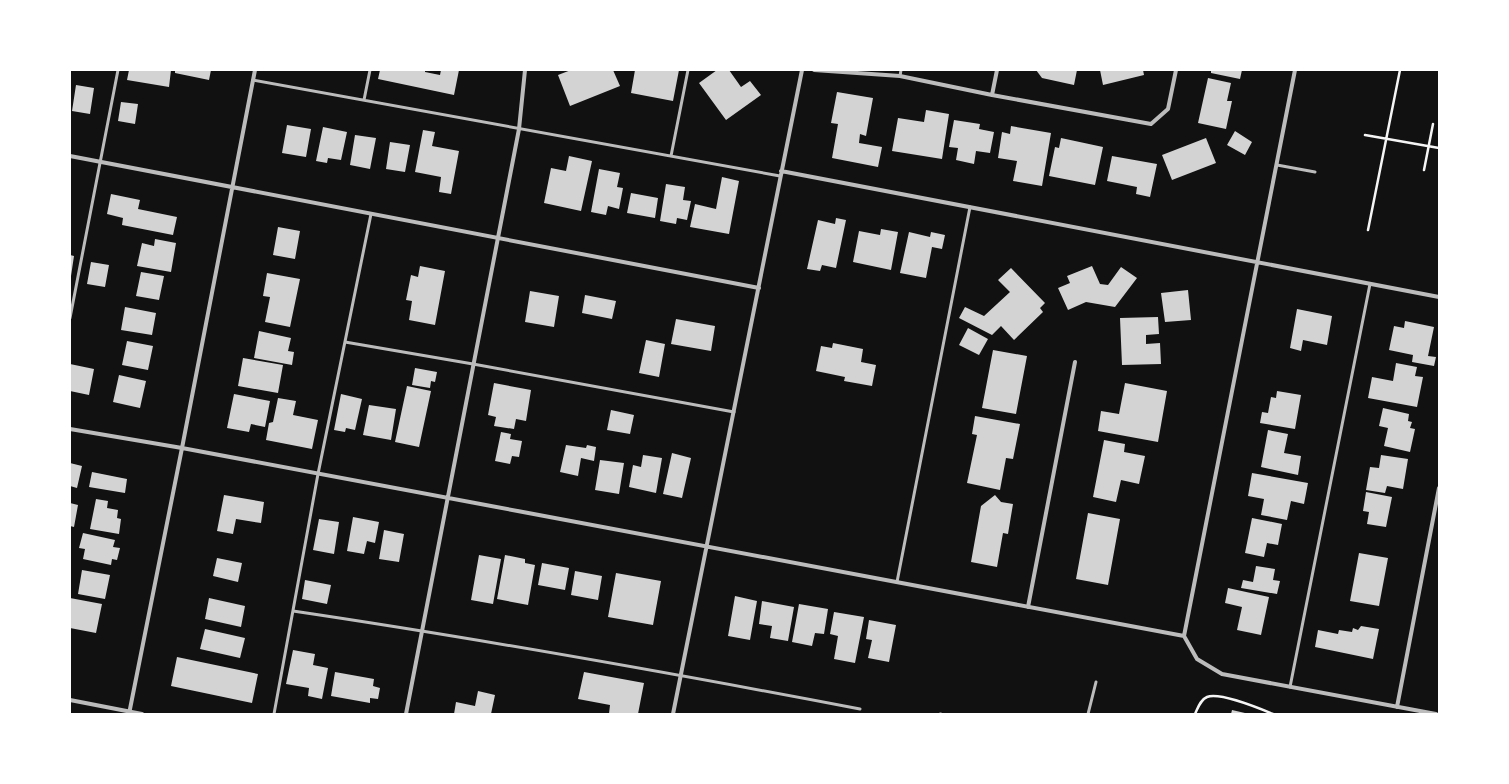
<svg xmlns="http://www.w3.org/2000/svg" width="1509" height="784" font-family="'Public Sans',sans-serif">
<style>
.building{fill:#d3d3d3}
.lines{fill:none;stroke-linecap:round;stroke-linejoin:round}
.path{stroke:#f5f5f5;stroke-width:2.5}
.service{stroke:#bcbcbc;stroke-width:3}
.minor{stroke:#bcbcbc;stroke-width:4}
</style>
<rect width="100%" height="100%" fill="#111"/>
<path class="building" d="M129 70H171L169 87 127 80Z
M175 70H211L209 80 175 73Z
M380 70H425V72L440 75 441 70H459L454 95 378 79Z
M571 70H613L620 86 570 106 558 75Z
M635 70H679L673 101 631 93Z
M717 70H729L741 87 750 81 761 95 726 120 699 83Z
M1036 70H1077L1074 85 1042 78Z
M1100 70H1143L1144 75 1103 85Z
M1211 70H1242L1240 79 1211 73Z
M1208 78 1231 83 1227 101H1232L1226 129 1198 123Z
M76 85 94 88 90 114 72 111Z
M837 92 873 98 866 136 860 134 859 143 882 147 878 167 832 158 838 124 831 123Z
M121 102 138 104 135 124 118 121Z
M926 110 949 114 942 159 892 151 898 118 924 122Z
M954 120 980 124 979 129 994 132 990 153 976 151 974 164 956 160 958 148 949 147Z
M287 125 311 129 306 157 282 153Z
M1011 126 1051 133 1042 186 1013 181 1017 161 998 158 1002 132 1010 134Z
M323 127 347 132 341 160 328 158 327 163 316 161Z
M423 130 435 132 432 146 459 151 451 194 439 192 441 177 415 172Z
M1235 131 1252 142 1245 155 1227 145Z
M355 135 376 138 370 169 350 165Z
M1061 138 1103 147 1095 185 1049 176 1055 147 1059 148Z
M1206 138 1216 163 1172 180 1162 155Z
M390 142 410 145 405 172 386 169Z
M569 156 592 161 581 211 544 203 551 168 566 171Z
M1112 156 1157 164 1150 197 1136 194 1137 187 1107 181Z
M599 169 620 173 617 187 623 188 619 209 608 206 606 215 591 212Z
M722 177 739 181 729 234 690 227 695 204 716 209Z
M666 184 685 187 683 200 691 201 687 220 677 218 676 224 660 221Z
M631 193 658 198 655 218 627 213Z
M111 194 140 200 138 209 177 217 173 235 122 225 123 218 107 214Z
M836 218 846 220 836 268 822 265 820 271 807 269 818 220 835 224Z
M278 227 300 231 295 259 273 255Z
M881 229 898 232 891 270 853 262 859 231 880 235Z
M909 232 930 237 931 232 945 235 942 249 932 247 926 278 900 273Z
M155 239 176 243 171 272 137 266 142 243 154 246Z
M70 255 74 256 71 276H70Z
M91 262 109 265 105 287 87 284Z
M420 266 445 271 435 325 409 320 412 301 406 300 411 275 418 277Z
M1092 266 1100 284 1108 285 1121 267 1137 278 1115 307 1086 302 1068 310 1058 288 1070 283 1067 276Z
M1011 268 1045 303 1040 308 1043 312 1014 340 1001 326 992 335 959 318 965 307 984 316 1010 292 998 280Z
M141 272 164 276 159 300 136 296Z
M267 273 300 279 290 327 265 322 270 297 263 296Z
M1188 290 1191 320 1165 322 1161 293Z
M530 291 559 296 554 327 525 322Z
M585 295 616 301 612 319 582 313Z
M125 307 156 313 152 335 121 330Z
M1297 309 1332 316 1327 345 1303 340 1301 351 1290 348Z
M1158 317 1159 334 1146 335V344L1160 343 1161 364 1122 365 1120 318Z
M676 319 715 326 711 351 671 344Z
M1405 321 1434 327 1428 356 1436 357 1434 366 1412 362 1413 355 1389 350 1394 326 1404 328Z
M968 328 988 339 979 355 959 345Z
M259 331 291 338 288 351 294 352 292 365 254 358Z
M646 340 665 344 659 377 639 373Z
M127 341 153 346 148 370 122 365Z
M833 343 863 349 861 362 876 365 872 386 844 381 845 377 816 371 821 346 832 348Z
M993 350 1027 356 1016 414 982 408Z
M243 358 283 365 278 393 238 386Z
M1396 363 1417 367 1415 376 1423 377 1417 407 1368 398 1372 377 1393 381Z
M70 364 94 369 89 395 70 391Z
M415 368 437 372 435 382 431 381 430 388 412 385Z
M119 375 146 381 140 408 113 402Z
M494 383 531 390 526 421 516 419 514 429 494 426 496 417 488 415Z
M1125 383 1167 391 1158 442 1098 431 1101 411 1119 414Z
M407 386 431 391 419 447 395 442Z
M1277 391 1301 395 1295 429 1260 423 1262 412 1268 413 1271 397 1276 398Z
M234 394 270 401 265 427 251 424 249 432 227 428Z
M341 394 362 399 355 430 346 428 345 432 334 430Z
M278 398 296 401 293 415 318 420 312 449 266 440 269 423 273 422Z
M369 405 396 409 391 440 363 435Z
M1383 408 1409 414 1408 421 1412 422 1410 428 1415 429 1410 452 1384 446 1388 428 1379 426Z
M611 410 634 415 630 434 607 430Z
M975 416 1020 424 1013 459 1006 458 1000 490 967 483 977 435 972 434Z
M1268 430 1288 434 1284 453 1301 456 1298 475 1261 467Z
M501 432 511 434 510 439 522 441 519 457 512 456 510 464 495 461Z
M1104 440 1125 444 1124 452 1145 456 1139 484 1121 480 1116 502 1093 497Z
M566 445 586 448 587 445 596 447 594 461 581 458 578 476 560 472Z
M672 453 691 458 682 498 663 494Z
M643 455 662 458 656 493 629 487 633 465 641 467Z
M1381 455 1408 459 1403 489 1387 486 1385 493 1366 490 1370 467 1379 468Z
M600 460 624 463 619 494 595 490Z
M70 463 82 466 77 488 70 486Z
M92 472 127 479 125 493 89 487Z
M1252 473 1308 483 1304 504 1291 501 1287 520 1261 515 1264 499 1248 496Z
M1366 492 1392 497 1386 527 1367 524 1369 512 1363 511Z
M224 495 264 502 261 523 236 519 233 534 217 531Z
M995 495 1001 502 1013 504 1008 534 1003 533 997 567 971 562 981 506Z
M96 499 108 501 107 508 118 510 117 518 121 519 119 534 90 529Z
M70 503 78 505 74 527 70 526Z
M1088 513 1120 519 1108 585 1076 579Z
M353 517 379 522 375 543 367 541 364 554 347 551Z
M1252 518 1282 524 1278 545 1267 543 1264 557 1245 553Z
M319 519 339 522 334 554 313 550Z
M384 530 404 534 399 562 379 559Z
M83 533 115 540 113 547 120 548 117 560 112 559 111 565 83 559 85 549 79 548Z
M1359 553 1388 558 1379 606 1350 601Z
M479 555 501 559 493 604 471 600Z
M505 555 525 559V563L535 565 528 605 497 599Z
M217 558 242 563 238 582 213 576Z
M542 563 569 568 565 590 538 585Z
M1256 566 1275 569 1273 580 1280 581 1277 594 1241 588 1243 580 1253 582Z
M82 570 110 575 105 599 78 594Z
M575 571 602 576 598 600 571 595Z
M616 573 661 581 653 625 608 617Z
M305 580 331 585 327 604 302 599Z
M1228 588 1269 597 1261 635 1237 630 1242 607 1225 603Z
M735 596 757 601 750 640 728 636Z
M70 598 102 604 96 633 70 628Z
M209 598 245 606 241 627 205 619Z
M762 601 794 607 788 641 770 638 772 626 759 624Z
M799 604 828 609 824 634 815 633 812 646 792 642Z
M834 612 864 617 855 663 834 659 838 636 830 634Z
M869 620 896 625 889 662 868 658 872 640 866 639Z
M1361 626 1379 629 1373 659 1315 647 1318 630 1338 634 1339 630 1352 632 1353 628 1358 630Z
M205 629 245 638 240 658 200 649Z
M293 650 315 654 313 665 328 668 322 699 308 696 309 688 286 684Z
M177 657 258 674 252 703 171 686Z
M335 672 374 679 373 686 380 688 378 699 370 698V703L331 696Z
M584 672 644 683 638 714H609L610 705 578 699Z
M478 691 495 695 491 714H454L456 702 475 706Z
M1232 710 1245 713V714H1231Z"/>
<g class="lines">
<path class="path" d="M1365 135 1439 148
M1424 170 1433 124
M1368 230 1400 70
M1195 714C1198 708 1200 700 1207 697 1220 692 1261 709 1273 714"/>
<path class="service" d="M900 76 901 70
M253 80 780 176
M364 100 370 70
M671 156 688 70
M1277 165 1315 172
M70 318 118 70
M345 342 473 364 734 412
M897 582 970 207
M293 611C482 639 671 673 860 709
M1290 687 1370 284
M274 714 318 474 371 214
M940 714H941
M1088 714 1096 682"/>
<path class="minor" d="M814 70 900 76 992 95
M997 70 992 95 1151 124 1168 109 1176 70
M70 156 759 288
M781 171 1439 297
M70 429 182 448 1184 636 1197 659 1222 674 1436 714
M1028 607 1075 362
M1184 636 1295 70
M70 700 142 714
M1397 707 1439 488
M129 714 182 448 255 70
M406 714 519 129 525 70
M673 714 802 70"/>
</g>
<rect width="1509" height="784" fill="none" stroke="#ffffff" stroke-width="142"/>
</svg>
